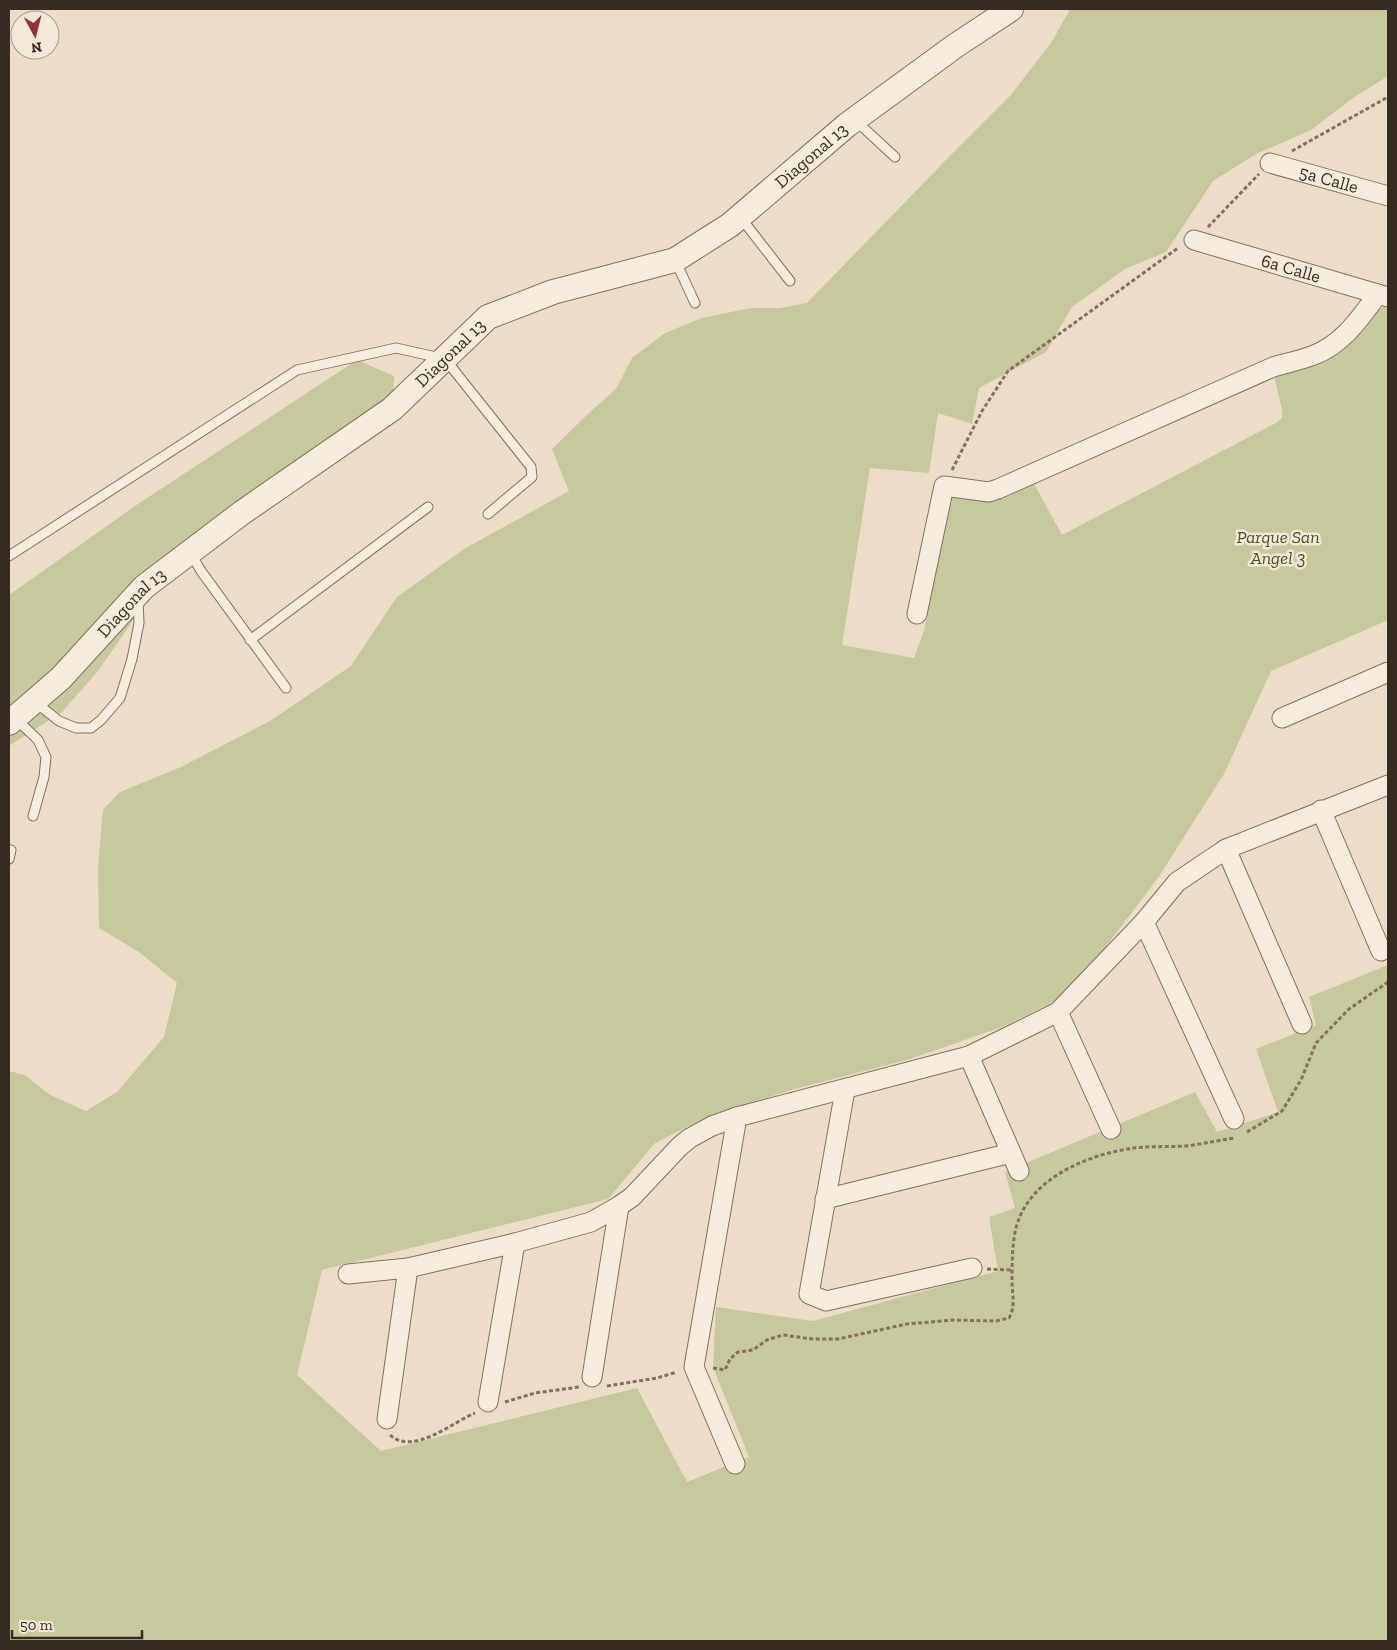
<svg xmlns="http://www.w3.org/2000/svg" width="1397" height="1650" font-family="'Zilla Slab',serif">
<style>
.green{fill:#c7c89d}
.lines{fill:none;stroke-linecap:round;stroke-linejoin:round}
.service-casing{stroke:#85705f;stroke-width:11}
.minor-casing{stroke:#85705f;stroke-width:21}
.tertiary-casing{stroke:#85705f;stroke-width:26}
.path{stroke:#85705f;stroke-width:3;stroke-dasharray:4 2.5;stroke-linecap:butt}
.service{stroke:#f6ecdb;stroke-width:9}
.minor{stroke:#f6ecdb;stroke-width:19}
.tertiary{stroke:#f6ecdb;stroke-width:24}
.labels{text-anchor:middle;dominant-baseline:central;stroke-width:5;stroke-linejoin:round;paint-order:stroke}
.street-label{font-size:18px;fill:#372a21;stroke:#f3e8d7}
.park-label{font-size:18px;font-style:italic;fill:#4b5229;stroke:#f3e8d7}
</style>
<rect width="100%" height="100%" fill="#ebddc8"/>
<path class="green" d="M1070 9H1388V76L1353 98 1311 130 1256 154 1213 181 1166 252 1125 269 1072 307 1046 352 979 388 972 424 938 413 929 473 870 468 842 645 914 658 924 631 951 493 1032 480 1062 535 1276 423 1282 418V409L1274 376 1353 339 1363 331 1374 314 1387 304 1388 620 1271 671 1224 774 1158 878 1094 962 1055 1001 1002 1027 910 1059 795 1089 711 1115 655 1143 608 1199 322 1270 297 1375 381 1451 637 1388 687 1482 749 1457 713 1367 716 1307 813 1321 998 1271 989 1217 1015 1208 1005 1172 1195 1092 1217 1132 1278 1112 1256 1049 1316 1025 1309 997 1388 965V1641H9V1071L25 1075 50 1095 86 1111 117 1092 164 1037 177 983 139 952 99 928 98 867 103 810 120 792 181 767 270 721 351 666 397 597 464 549 569 491 552 449 591 411 616 389 632 358 665 333 702 318 751 308H780L807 303 945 161 1010 96 1053 40Z
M357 360 394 376 393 407 152 593 98 671 62 712 9 746V595L138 504Z"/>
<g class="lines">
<g class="service-casing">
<path id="service" d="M855 120 895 157
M741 218 790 281
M675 260 695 303
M191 554 201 571 286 688
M9 556 297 370 396 348 445 359 531 467 532 477 488 514
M250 640 428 507
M35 702 59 721 76 728H91L101 720 120 698 132 659 139 623 138 599
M15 718 38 740 46 757 44 777 33 816
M9 859 11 850"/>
</g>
<g class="minor-casing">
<g id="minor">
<path id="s1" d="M1270 163 1388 196"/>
<path id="s2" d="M1194 240 1388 297"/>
<path d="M917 614 944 486 989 492 998 489 1273 367C1287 363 1301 360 1314 355 1343 344 1360 318 1378 294"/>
<path d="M1282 718 1388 672"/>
<path d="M1321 810 1381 951"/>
<path d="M1226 849 1302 1024"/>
<path d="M1144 922 1234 1119"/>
<path d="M1058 1012 1111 1129"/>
<path d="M969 1056 1019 1171"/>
<path d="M845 1090 809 1294 826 1301 972 1268"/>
<path d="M825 1199 1011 1153"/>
<path d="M348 1274 408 1268 515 1243 591 1222 619 1206 632 1197 680 1146 690 1138 712 1126 737 1117 969 1056 1058 1012 1144 922 1177 882 1226 849 1388 785"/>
<path d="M592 1377 619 1206"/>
<path d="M488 1402 515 1243"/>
<path d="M387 1419 408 1268"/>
<path d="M735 1464 694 1367 737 1117"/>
</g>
</g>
<g class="tertiary-casing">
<g id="tertiary">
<path id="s3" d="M9 723 61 678 144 587 243 512 392 409 488 317 553 292 675 260 730 225 847 125 955 46 1011 9"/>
</g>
</g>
<path class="path" d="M1292 151 1388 97
M1208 227 1259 174
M952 470 982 411 1008 371 1178 248
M1247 1132 1282 1111 1301 1080 1316 1043 1349 1009 1388 982
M987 1269 1012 1270
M713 1368 725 1370 730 1359 738 1352 753 1350 767 1340 783 1335 813 1339H838L907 1324 954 1320 996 1321 1009 1318C1016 1306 1012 1294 1012 1281 1012 1263 1012 1245 1016 1228 1029 1178 1087 1155 1133 1148 1150 1146 1168 1147 1186 1146 1203 1144 1219 1140 1235 1138
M607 1386 657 1378 677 1372
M505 1402 535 1393 579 1387
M390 1435C413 1456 453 1422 475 1413"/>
<use href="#service" class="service"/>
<use href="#minor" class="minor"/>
<use href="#tertiary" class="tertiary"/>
</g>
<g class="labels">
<g class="street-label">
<text stroke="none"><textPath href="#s3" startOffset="998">Diagonal 13</textPath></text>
<text stroke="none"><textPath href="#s1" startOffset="61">5a Calle</textPath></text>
<text stroke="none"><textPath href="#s2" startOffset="101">6a Calle</textPath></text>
<text stroke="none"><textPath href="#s3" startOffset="578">Diagonal 13</textPath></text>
<text stroke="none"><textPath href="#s3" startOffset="172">Diagonal 13</textPath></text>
</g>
<g class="park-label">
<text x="1278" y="537">Parque San<tspan x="1278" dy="21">Angel 3</tspan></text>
</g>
</g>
<rect width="1397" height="1650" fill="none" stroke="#372a21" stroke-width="20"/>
<g transform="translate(35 35) rotate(173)"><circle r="24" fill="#f3e8d7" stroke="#a89c8e"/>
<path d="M0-4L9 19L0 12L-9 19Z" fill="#8f343d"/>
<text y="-8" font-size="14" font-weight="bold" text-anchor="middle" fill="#372a21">N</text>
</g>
<path d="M12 1630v8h130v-8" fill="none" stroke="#372a21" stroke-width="2.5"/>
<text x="20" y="1630" font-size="15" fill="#372a21" stroke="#f3e8d7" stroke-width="4" paint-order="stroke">50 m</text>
</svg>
